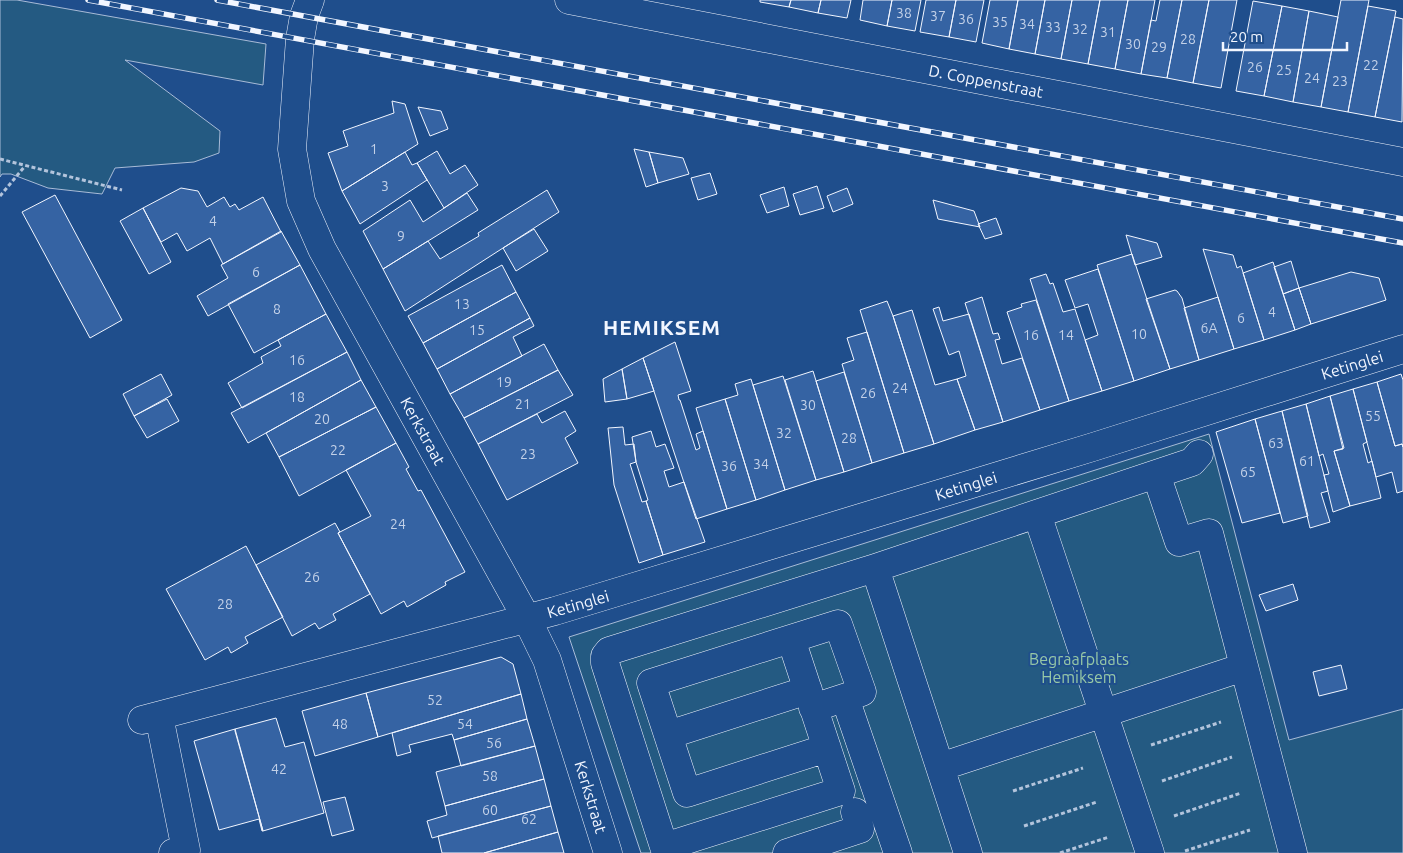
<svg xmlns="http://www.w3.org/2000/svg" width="1403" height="853" font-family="Ubuntu,sans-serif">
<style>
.green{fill:#245a82;stroke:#a8bbd7}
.building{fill:#3563a3;stroke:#f2f6ff}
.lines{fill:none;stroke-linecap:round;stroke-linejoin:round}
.minor-casing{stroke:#f2f6ff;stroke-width:29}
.path{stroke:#b3c4dc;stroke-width:3;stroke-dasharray:4 2.5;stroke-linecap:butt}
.minor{stroke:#1f4e8c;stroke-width:28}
.rail-casing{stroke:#f2f6ff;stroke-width:5.5}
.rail{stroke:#1f4e8c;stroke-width:4;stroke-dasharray:11;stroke-linecap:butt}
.labels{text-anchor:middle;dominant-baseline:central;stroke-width:4;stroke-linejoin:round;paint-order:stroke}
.number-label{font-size:14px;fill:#c3d1e8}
.street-label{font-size:16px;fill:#f2f6ff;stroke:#1f4e8c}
.park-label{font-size:16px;fill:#97c8a6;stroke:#1f4e8c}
.district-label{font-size:21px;font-weight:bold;letter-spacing:1px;fill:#f2f6ff;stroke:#1f4e8c}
</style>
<rect width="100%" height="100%" fill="#1f4e8c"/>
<path class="green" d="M0 0H17L266 44 263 85 125 60 220 131 219 153 194 162 115 168 102 194 48 188 11 174H2L0 177Z
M1209 434 1289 740 1403 709V853H641L569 637Z"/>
<path class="building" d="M760 0H791L789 7 760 2Z
M791 0H821L818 13 789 7Z
M821 0H851L847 18 818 13Z
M863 0H892L887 26 860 20Z
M892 0H921L915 31 887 26Z
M926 0H956L949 37 920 32Z
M956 0H984L976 42 949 37Z
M990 0H1018L1009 49 982 43Z
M1018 0H1045L1035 54 1009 49Z
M1045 0H1072L1061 59 1035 54Z
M1072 0H1100L1088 64 1061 59Z
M1100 0H1128L1115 69 1088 64Z
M1128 0H1155L1141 74 1115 69Z
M1160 0H1182L1167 78 1141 74 1151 20 1156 21Z
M1182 0H1209L1193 83 1167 78Z
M1209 0H1237L1221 88 1193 83Z
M1341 0H1369L1348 112 1321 107Z
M1253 1 1282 6 1264 96 1236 91Z
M1282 6 1309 11 1293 102 1264 96Z
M1368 6 1396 11 1375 117 1348 112Z
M1309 11 1338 17 1321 107 1293 102Z
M1395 17 1403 19 1402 122 1375 117Z
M392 101 405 104 418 144 342 191 328 153 348 146 343 131 394 113Z
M418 107 441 111 448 129 430 136Z
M634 149 649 152 658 183 646 187Z
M437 151 450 174 465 165 478 185 444 208 417 163Z
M405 152 412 165 417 163 427 180 360 224 342 191Z
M649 152 683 158 689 174 658 183Z
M710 173 717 194 698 200 691 178Z
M817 186 824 208 800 215 793 194Z
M784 187 789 206 767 213 760 195Z
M181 188 198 191 207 207 224 197 230 207 235 204 239 210 263 197 281 232 223 264 210 238 187 251 177 233 161 242 143 208Z
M847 188 853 204 833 212 827 196Z
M547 190 559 212 405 311 383 269 428 241 440 259 479 236 478 233Z
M467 193 478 210 383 269 363 231 410 200 423 222Z
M55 195 122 320 90 338 22 212Z
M933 200 974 211 980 227 938 219Z
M143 208 171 262 149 274 120 221Z
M996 218 1002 234 985 239 978 224Z
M534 229 548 251 516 271 503 248Z
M281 231 300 265 208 316 197 296 228 278 221 265Z
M1126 235 1157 243 1162 257 1135 265Z
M1203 249 1233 255 1237 268 1241 266 1264 340 1234 349Z
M1132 254 1170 369 1134 381 1097 265Z
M1291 261 1299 288 1283 294 1274 267Z
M1273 262 1295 330 1264 340 1243 273Z
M300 265 326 314 254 353 228 304Z
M502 265 516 292 423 343 408 316Z
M1098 269 1134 381 1102 391 1085 340 1098 335 1088 304 1075 308 1065 280Z
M1351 272 1379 278 1386 300 1311 324 1299 288Z
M1046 274 1050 284 1053 283 1063 312 1075 309 1102 391 1069 401 1030 279Z
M1299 288 1311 324 1295 330 1283 294Z
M1175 290 1177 291 1182 298 1199 360 1170 369 1146 299Z
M516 292 530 318 437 369 423 343Z
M982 297 993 334 998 333 1000 339 995 340 1002 364 1022 358 1040 410 1003 422 965 303Z
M1218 297 1234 349 1199 360 1184 308Z
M1036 300 1069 401 1040 410 1007 312 1022 307 1021 304Z
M887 301 893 316 934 444 904 453 860 310Z
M939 307 943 321 969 314 1003 422 975 430 957 379 966 376 959 351 949 355 933 309Z
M912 310 935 385 957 379 975 430 934 444 893 316Z
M326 314 347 352 242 408 228 383 263 363 261 357 281 346 278 340Z
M530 318 534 326 513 337 522 356 450 394 437 369Z
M867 332 904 453 872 463 842 364 854 360 847 338Z
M675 342 691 391 678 395 679 400H680L696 450 700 448 696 434 703 431 727 509 696 519 643 358Z
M544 344 558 370 464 418 450 394Z
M347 352 361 380 248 443 231 413Z
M643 358 654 391 627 399 622 369Z
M622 369 627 399 605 402 603 379Z
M558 370 573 395 478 444 464 418Z
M813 371 844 472 816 480 785 380Z
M844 372 872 463 844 472 816 381Z
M161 374 172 395 134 416 123 394Z
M1401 374 1403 380V447L1402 444 1395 446 1377 382Z
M783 376 816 480 785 490 753 385Z
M751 379 785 490 756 500 725 399 738 395 735 384Z
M361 380 376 407 279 457 266 433Z
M1377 382 1395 446 1402 444 1403 447V491L1397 493 1392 472 1376 477 1353 389Z
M1353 389 1367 442 1363 444 1368 463 1372 461 1381 498 1350 506 1334 451 1344 448 1330 396Z
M1330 396 1343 449 1334 451 1350 506 1333 512 1324 475 1329 474 1323 454 1319 456 1306 404Z
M167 399 179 421 147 438 134 416Z
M725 399 756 500 727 509 696 408Z
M1306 404 1328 491 1321 493 1330 522 1310 528 1282 411Z
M376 407 396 443 299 496 279 457Z
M565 411 576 431 565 438 578 463 507 500 478 444 537 414 542 423Z
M1282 411 1308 516 1283 523 1255 419Z
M1255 419 1280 513 1242 523 1216 432Z
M623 427 625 445 634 444 636 462 630 464 642 502 646 501 663 555 639 563 614 485 608 428Z
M651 431 656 447 665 444 674 468 664 471 669 487 684 482 705 542 663 555 646 501 648 500 636 462 632 437Z
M396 443 409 467 406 469 418 491 421 490 465 572 445 582 446 585 407 607 404 601 381 614 338 533 371 516 346 470Z
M335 523 340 532 338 533 370 594 333 614 336 620 319 629 315 623 292 636 256 565Z
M246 546 283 617 245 637 248 643 231 653 228 647 205 660 166 589Z
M1293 584 1298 600 1266 611 1259 595Z
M501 657 513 664 521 694 378 737 366 693Z
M1341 665 1347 689 1319 696 1313 672Z
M366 693 378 737 315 756 302 711Z
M521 694 527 719 454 740 452 734 409 745 411 752 397 756 392 733Z
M276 718 285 747 304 742 324 813 263 831 235 729Z
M527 719 535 746 461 766 454 740Z
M235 729V731L263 831H262L259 819 219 830 194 741Z
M535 746 544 779 445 806 436 772Z
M544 779 551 806 432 838 427 821 447 815 445 806Z
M345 797 354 830 332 836 323 802Z
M551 806 558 832 484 853H442L438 836Z
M558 832 564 853H484Z"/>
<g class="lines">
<g class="minor-casing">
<path id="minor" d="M310 0 304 16 300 39 292 149 301 201 322 249 527 619 547 660 608 853
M569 0 1403 162
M1156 474 1179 542 1209 533 1293 853
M1037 514 1150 853
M875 568 968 853
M845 698 898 853
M813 708 862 692 838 624 651 683 687 793 827 748
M159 716 186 850 173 853
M142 720 555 611 1093 447 1403 349
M668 735 808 690
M940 767 1244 667
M664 847 841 791 791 639
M666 853 605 663V656L609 651 875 568 1192 462 1199 454
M787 853 860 829 855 812"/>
</g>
<path class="path" d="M0 159 122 190
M0 196 25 166
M1151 745 1221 722
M1162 781 1232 757
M1013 791 1083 768
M1174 816 1241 793
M1024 826 1097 802
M1185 851 1250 830
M1060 853 1109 837"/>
<use href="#minor" class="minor"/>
<g class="rail-casing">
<path id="rail" d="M88 0 1403 243
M217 0 1403 219"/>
</g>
<use href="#rail" class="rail"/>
</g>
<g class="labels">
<g class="number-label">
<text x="904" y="13">38</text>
<text x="938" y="16">37</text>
<text x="966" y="19">36</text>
<text x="1000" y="22">35</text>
<text x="1027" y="24">34</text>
<text x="1053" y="27">33</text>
<text x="1080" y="29">32</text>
<text x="1108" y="32">31</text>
<text x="1188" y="39">28</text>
<text x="1133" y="44">30</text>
<text x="1159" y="47">29</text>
<text x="1371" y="65">22</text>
<text x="1255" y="67">26</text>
<text x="1284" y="70">25</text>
<text x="1312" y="78">24</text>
<text x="1340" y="81">23</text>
<text x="374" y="149">1</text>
<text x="385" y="186">3</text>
<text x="213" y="221">4</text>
<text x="401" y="236">9</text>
<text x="256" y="272">6</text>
<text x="462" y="304">13</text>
<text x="277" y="309">8</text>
<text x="1272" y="312">4</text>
<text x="1241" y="318">6</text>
<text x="1209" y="328">6A</text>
<text x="477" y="330">15</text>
<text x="1139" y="334">10</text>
<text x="1031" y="335">16</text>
<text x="1066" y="335">14</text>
<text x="297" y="360">16</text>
<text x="504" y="382">19</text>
<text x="900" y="388">24</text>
<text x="868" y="393">26</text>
<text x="297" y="397">18</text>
<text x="523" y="404">21</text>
<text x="808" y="405">30</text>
<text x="1373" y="416">55</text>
<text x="322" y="419">20</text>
<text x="784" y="433">32</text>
<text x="849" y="438">28</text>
<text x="1276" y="443">63</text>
<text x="338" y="450">22</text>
<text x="528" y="454">23</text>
<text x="1307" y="461">61</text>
<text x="761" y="464">34</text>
<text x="729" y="466">36</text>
<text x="1248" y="472">65</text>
<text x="398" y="524">24</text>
<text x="312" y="577">26</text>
<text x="225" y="604">28</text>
<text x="435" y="700">52</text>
<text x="340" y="724">48</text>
<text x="465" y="724">54</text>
<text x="494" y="743">56</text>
<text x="279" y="769">42</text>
<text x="490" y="776">58</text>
<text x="490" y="810">60</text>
<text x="529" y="819">62</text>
</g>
<g class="street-label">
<text transform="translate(986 81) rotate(11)">D. Coppenstraat</text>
<text transform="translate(1352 365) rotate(-17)">Ketinglei</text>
<text transform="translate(423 431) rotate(61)">Kerkstraat</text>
<text transform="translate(966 486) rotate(-17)">Ketinglei</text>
<text transform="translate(578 604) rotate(-16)">Ketinglei</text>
<text transform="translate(591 797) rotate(73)">Kerkstraat</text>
</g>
<g class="park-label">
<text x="1079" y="659">Begraafplaats<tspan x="1079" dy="18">Hemiksem</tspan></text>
</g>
<g class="district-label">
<text x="662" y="327">HEMIKSEM</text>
</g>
</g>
<path d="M1223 42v8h124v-8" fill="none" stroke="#f2f6ff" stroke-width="2.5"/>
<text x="1230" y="42" font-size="15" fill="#f2f6ff" stroke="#1f4e8c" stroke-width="4" paint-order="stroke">20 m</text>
</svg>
